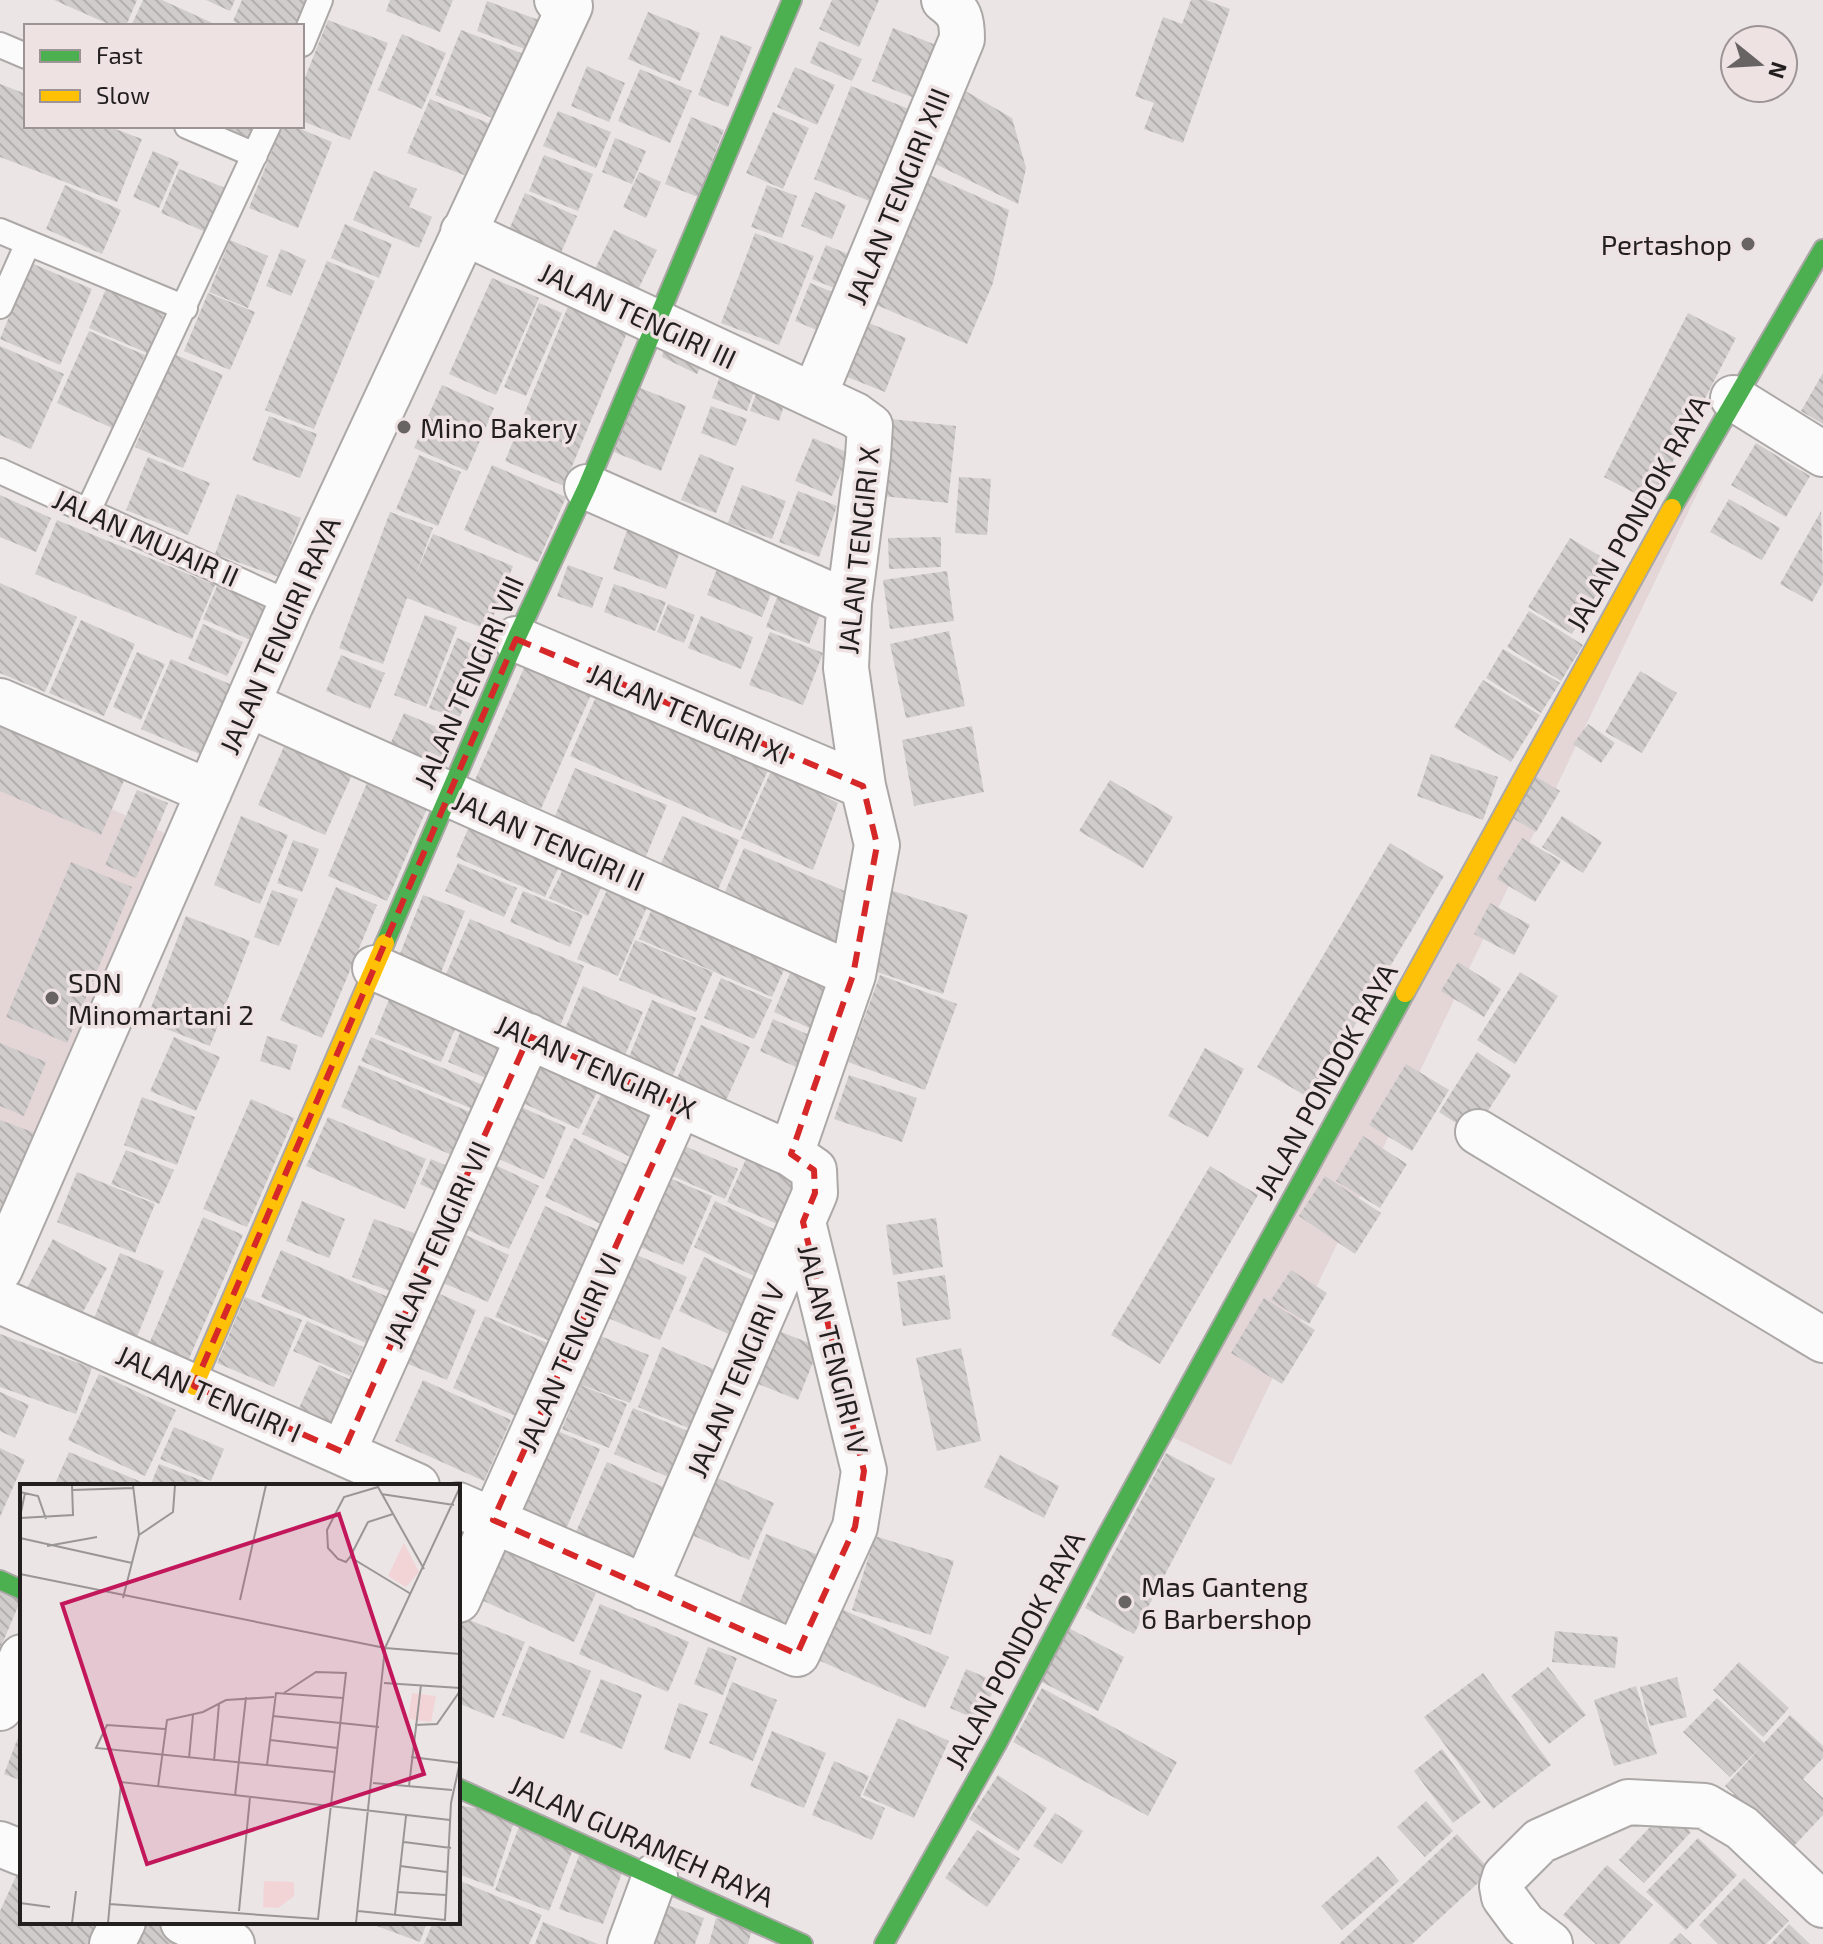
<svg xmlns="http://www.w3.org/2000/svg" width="1823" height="1944" font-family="'Exo 2',sans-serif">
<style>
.built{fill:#e4d6d6}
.building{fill:url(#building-back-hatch)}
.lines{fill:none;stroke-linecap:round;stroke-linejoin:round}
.lane-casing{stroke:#ada8a8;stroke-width:28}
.street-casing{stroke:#ada8a8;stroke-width:48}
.fast-casing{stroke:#ada8a8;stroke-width:22}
.slow-casing{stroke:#ada8a8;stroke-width:22}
.lane{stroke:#fcfbfb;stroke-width:24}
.street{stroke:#fcfbfb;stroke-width:44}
.fast{stroke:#4caf50;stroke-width:18}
.slow{stroke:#ffc107;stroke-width:18}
.marked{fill:none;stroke:#d62828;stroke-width:6;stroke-dasharray:16 10;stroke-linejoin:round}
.poi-dot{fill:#696464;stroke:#eee2e3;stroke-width:3}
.labels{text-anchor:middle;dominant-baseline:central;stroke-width:7;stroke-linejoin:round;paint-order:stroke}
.street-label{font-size:28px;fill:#231f1f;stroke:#eee2e3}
.poi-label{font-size:28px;fill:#231f1f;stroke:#eee2e3;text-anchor:start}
.inset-road{fill:none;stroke:#9b9696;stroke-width:2}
.view{fill:#c2185b;fill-opacity:0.15;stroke:#c2185b;stroke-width:4}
.inset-edge{fill:none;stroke:#231f1f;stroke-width:4}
</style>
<defs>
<pattern id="building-back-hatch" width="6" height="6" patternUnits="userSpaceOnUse" patternTransform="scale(2)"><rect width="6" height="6" fill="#d1cccc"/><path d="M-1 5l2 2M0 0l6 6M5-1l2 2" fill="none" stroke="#b3afaf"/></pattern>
</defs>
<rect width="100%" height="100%" fill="#ebe5e5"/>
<path class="built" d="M1740 404 1231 1465 1155 1429Z
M0 758 171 836 31 1174 0 1160Z"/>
<path class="building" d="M54 0H137L126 26H113Z
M143 0H162L219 26H131Z
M206 0H235L230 11Z
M242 0H315L304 26H243L233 21Z
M390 0H453L440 32 386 11Z
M832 0H879L859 47 819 29Z
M1191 0H1206L1230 9 1183 143 1144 129 1154 103 1135 96 1163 17 1182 24Z
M487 1 550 24 538 54 477 31Z
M648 12 700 33 680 81 628 59Z
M328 20 388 43 350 140 302 121V85Z
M893 28 936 45 914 98 872 81Z
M461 30 539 60 512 126 435 95Z
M402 34 446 53 422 109 378 90Z
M721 35 752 47 728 107 698 95Z
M819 41 862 59 852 81 810 63Z
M587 66 625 83 609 122 571 106Z
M795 67 835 85 817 125 777 107Z
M640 69 692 91 670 143 618 121Z
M0 84 26 94V126H107L142 139 117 202 0 157Z
M851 86 914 111 877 204 814 179Z
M962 89 1012 118 1026 168 1018 204 929 161Z
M430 99 495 126 474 179 407 153Z
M558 111 611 132 596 168 543 146Z
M773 112 809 128 783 189 746 173Z
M691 117 724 130 698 197 665 184Z
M221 126H253L247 142 219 131Z
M282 126H293L332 142 298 228 249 208Z
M615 138 646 151 632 184 602 172Z
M153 151 179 162 159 208 133 197Z
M544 155 593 174 578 211 529 191Z
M179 169 225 188 206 232 161 213Z
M374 171 417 189 409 207 432 217 419 248 353 220Z
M639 172 661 182 646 218 623 207Z
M927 174 1009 210 993 283 967 344 872 303Z
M65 185 121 210 102 254 46 229Z
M767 185 797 196 782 238 751 227Z
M815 192 846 205 832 239 801 226Z
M525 193 577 216 560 255 508 232Z
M345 224 392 244 379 278 331 258Z
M614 230 657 250 636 294 593 273Z
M755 233 814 256 779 345 721 323Z
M230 240 268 256 248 308 209 292Z
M826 245 865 261 851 295 812 279Z
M281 249 306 260 291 296 266 286Z
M327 261 375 281 314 429 265 410Z
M31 263 92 289 60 365 0 339Z
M492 278 539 298 496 395 449 374Z
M810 283 845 297 831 336 795 321Z
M107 287 165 312 147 353 89 328Z
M208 293 255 312 230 370 184 351Z
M539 303 562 313 526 396 504 387Z
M569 304 629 328 564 486 505 461Z
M1688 313 1736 338 1652 502 1604 477Z
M864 321 906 338 885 392 842 375Z
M89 331 145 355 112 428 57 403Z
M665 344 704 360 697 374 662 357Z
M0 346 64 374 31 449 0 435Z
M174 354 223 375 183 468 135 447Z
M723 368 758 380 747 411 712 398Z
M1823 373V424L1801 411Z
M760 383 788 393 779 421 750 411Z
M442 385 494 408 467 471 414 448Z
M640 388 686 406 661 471 614 452Z
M711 406 747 419 736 446 701 433Z
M269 416 317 434 300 478 252 460Z
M891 419 956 426 948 503 883 496Z
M813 438 849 453 832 496 795 481Z
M1756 443 1810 476 1786 517 1731 485Z
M700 454 734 468 716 513 681 500Z
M419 455 461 472 438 526 396 509Z
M148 457 210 483 188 535 126 510Z
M492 465 566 497 538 562 464 530Z
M959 477 991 479 987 535 955 533Z
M742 485 786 501 772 539 728 523Z
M798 491 837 506 819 557 779 542Z
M237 494 301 518 279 577 215 554Z
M0 495 51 518 36 552 0 537Z
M1729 499 1780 528 1762 560 1710 532Z
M1821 511 1823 582 1812 602 1780 584Z
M390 512 433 528 415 576 433 534 513 566 488 630 407 598 383 664 339 648Z
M57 520 215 585 192 639 35 574Z
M631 520 684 541 666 589 613 569Z
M941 537V567L889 569 888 538Z
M1570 538 1615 565 1572 634 1528 607Z
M719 564 774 586 762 617 707 595Z
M568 565 603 578 592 608 557 596Z
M947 571 954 621 890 629 883 580Z
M220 579 273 603 255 642 203 619Z
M0 583 77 617 45 692 0 673Z
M614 584 666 602 655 631 604 612Z
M781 587 824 604 809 644 766 627Z
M668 604 695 615 684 643 657 632Z
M1529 611 1583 645 1561 681 1507 647Z
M425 615 457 627 426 707 394 695Z
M701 616 753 637 741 669 688 648Z
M81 620 135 644 104 716 49 693Z
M203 624 243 642 227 676 188 659Z
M949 631 965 706 906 718 890 644Z
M770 632 823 653 803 705 749 685Z
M457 638 487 650 459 719 429 708Z
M1503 649 1560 683 1541 713 1486 678Z
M137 652 165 664 141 720 113 707Z
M341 655 385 673 370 709 326 691Z
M171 659 232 685 202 755 141 729Z
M527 661 593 690 541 809 475 780Z
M1640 671 1677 693 1642 753 1605 732Z
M1483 680 1540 715 1511 762 1454 727Z
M598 692 769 768 741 831 570 756Z
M404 713 453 734 437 770 388 749Z
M0 723 125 778 101 835 0 791Z
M1588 724 1615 743 1601 763 1573 744Z
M972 726 984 792 914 806 902 740Z
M286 742 353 773 325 835 258 805Z
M1431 754 1498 777 1483 820 1417 796Z
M575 768 667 805 642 866 550 828Z
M772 769 838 803 813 870 741 838Z
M1535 776 1560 791 1536 832 1511 817Z
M369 778 429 804 387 901 328 876Z
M1110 780 1173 817 1143 868 1079 831Z
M137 790 168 803 136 878 105 865Z
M241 816 288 835 260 904 214 885Z
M682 816 739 840 715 897 657 872Z
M1562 816 1602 842 1583 873 1542 847Z
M468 829 501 844 506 835 562 860 545 897 456 857Z
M1522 838 1561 861 1535 902 1497 879Z
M293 840 319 849 302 892 277 883Z
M1390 843 1444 876 1311 1099 1257 1067Z
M744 848 854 895 831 950 720 903Z
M567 861 605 879 588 916 549 898Z
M71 862 132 887 67 1043 6 1017Z
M458 863 517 888 504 917 445 891Z
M610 883 650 900 618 976 577 959Z
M336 887 377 905 322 1038 280 1020Z
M272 890 298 899 279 946 254 937Z
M890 890 968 915 943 994 865 968Z
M523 891 583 915 570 947 510 922Z
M423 895 465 911 438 980 396 964Z
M1490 903 1530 925 1514 955 1474 934Z
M654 904 787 963 772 997 639 939Z
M186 916 250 941 210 1046 146 1021Z
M470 919 584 966 556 1036 440 988Z
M635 940 713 972 696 1012 619 980Z
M1458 962 1501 989 1484 1017 1441 991Z
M791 971 832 989 814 1030 774 1012Z
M1520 972 1558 996 1515 1064 1477 1040Z
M880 975 957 1004 925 1090 848 1062Z
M721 978 772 1000 754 1039 704 1018Z
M583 986 643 1012 620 1067 560 1041Z
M392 992 459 1020 441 1062 375 1034Z
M652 1000 696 1018 669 1085 625 1067Z
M773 1019 816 1038 803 1070 760 1051Z
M464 1023 509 1042 493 1081 448 1062Z
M701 1025 750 1047 723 1107 674 1085Z
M267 1036 298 1045 290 1070 260 1061Z
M174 1037 220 1057 196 1111 150 1091Z
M371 1037 485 1086 475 1110 361 1061Z
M0 1043 46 1062 24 1116 0 1106Z
M1205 1048 1244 1069 1208 1137 1168 1116Z
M537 1050 603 1080 579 1129 514 1099Z
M1477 1052 1511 1075 1473 1134 1439 1112Z
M1406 1064 1449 1090 1412 1151 1369 1125Z
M359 1065 479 1116 461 1159 341 1107Z
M849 1075 917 1098 902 1142 834 1119Z
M606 1084 663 1110 639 1161 582 1134Z
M142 1097 195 1117 177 1165 124 1145Z
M251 1099 294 1118 247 1227 203 1209Z
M512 1103 566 1127 544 1179 490 1155Z
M328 1117 426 1159 405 1209 306 1166Z
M0 1120 35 1133 0 1224Z
M1363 1136 1407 1164 1380 1208 1336 1181Z
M574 1138 631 1167 603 1225 545 1197Z
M680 1144 738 1169 725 1199 668 1174Z
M126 1150 174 1170 159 1204 111 1184Z
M750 1150 807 1175 784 1227 727 1202Z
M431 1159 459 1171 448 1197 420 1184Z
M489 1162 539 1186 509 1249 459 1226Z
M1210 1166 1258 1195 1160 1364 1111 1335Z
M77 1172 155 1204 135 1253 57 1222Z
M1325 1176 1381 1213 1355 1254 1299 1216Z
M667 1177 712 1196 683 1265 638 1246Z
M302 1201 345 1219 329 1258 286 1241Z
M715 1201 780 1232 758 1278 694 1247Z
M545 1206 602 1232 552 1342 495 1317Z
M203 1217 243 1235 188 1361 149 1344Z
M936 1218 943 1267 893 1275 886 1225Z
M374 1219 420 1235 398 1294 352 1277Z
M457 1231 509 1255 488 1302 436 1280Z
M53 1239 107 1268 79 1319 26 1290Z
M281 1250 395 1300 375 1347 261 1297Z
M628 1251 687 1277 660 1340 601 1315Z
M120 1253 164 1271 132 1349 89 1331Z
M704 1257 762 1285 737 1338 679 1311Z
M1291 1270 1327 1293 1309 1324 1271 1300Z
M945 1275 951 1319 903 1326 897 1282Z
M431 1290 476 1310 447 1380 401 1361Z
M245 1297 302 1320 274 1387 217 1363Z
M1264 1298 1315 1330 1282 1384 1231 1353Z
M485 1316 556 1347 524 1420 453 1388Z
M307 1321 363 1347 350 1376 293 1351Z
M771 1328 819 1347 798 1400 751 1381Z
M590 1332 649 1355 630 1403 571 1381Z
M0 1334 92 1368 76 1414 0 1387Z
M662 1347 716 1370 691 1429 638 1407Z
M961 1348 981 1441 937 1451 916 1358Z
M319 1365 361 1385 341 1428 299 1408Z
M99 1374 176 1410 145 1476 68 1440Z
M423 1380 511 1420 484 1481 395 1441Z
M580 1385 627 1404 609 1448 562 1429Z
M0 1392 29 1405 15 1438 0 1431Z
M633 1408 690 1432 671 1478 614 1454Z
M174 1427 224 1449 211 1481 160 1459Z
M548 1427 600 1449 564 1534 512 1512Z
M0 1448 25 1460 0 1517Z
M69 1452 144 1483 143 1486H54Z
M1166 1453 1215 1479 1134 1634 1085 1608Z
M1000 1455 1059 1486 1044 1518 984 1487Z
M607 1462 670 1490 636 1565 574 1536Z
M159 1464 203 1481 201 1486H150Z
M706 1473 774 1503 749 1560 680 1530Z
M766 1534 831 1560 799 1640 735 1615Z
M875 1536 954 1561 931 1635 852 1610Z
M500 1549 596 1593 574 1642 477 1598Z
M0 1587 22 1597 0 1649Z
M600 1604 689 1642 668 1692 579 1654Z
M839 1608 949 1657 925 1708 816 1659Z
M464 1618 525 1642 494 1718 458 1703V1633Z
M1063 1625 1124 1657 1098 1711 1036 1679Z
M1555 1631 1618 1637 1615 1668 1552 1662Z
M529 1646 591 1671 564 1739 502 1715Z
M708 1647 737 1658 723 1695 694 1684Z
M1739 1662 1789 1708 1763 1737 1713 1690Z
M1548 1667 1586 1715 1549 1744 1511 1696Z
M966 1669 997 1682 980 1721 950 1708Z
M1483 1673 1551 1765 1493 1809 1424 1717Z
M1677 1677 1687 1717 1650 1726 1640 1687Z
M601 1679 642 1695 622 1749 580 1732Z
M732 1682 777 1700 753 1761 709 1743Z
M1636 1686 1657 1754 1614 1766 1594 1700Z
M1042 1688 1177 1762 1148 1816 1013 1742Z
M1717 1698 1764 1743 1790 1715 1823 1746V1758L1803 1779 1823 1798V1815L1792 1848 1725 1804 1734 1794 1725 1786 1760 1748 1730 1777 1683 1732Z
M679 1703 708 1714 690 1759 664 1749Z
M898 1718 949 1741 914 1818 863 1795Z
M22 1727V1781L4 1774Z
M772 1731 826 1753 804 1808 750 1786Z
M1442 1749 1481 1802 1453 1823 1414 1771Z
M834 1761 869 1776 860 1797 885 1808 872 1840 812 1815Z
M998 1775 1047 1808 1018 1851 969 1819Z
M1426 1801 1453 1831 1425 1857 1397 1827Z
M458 1805 516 1816 493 1887 458 1874Z
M1667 1809 1691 1832 1644 1883 1619 1860Z
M1055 1813 1083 1831 1062 1864 1033 1846Z
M520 1824 575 1844 549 1911 495 1890Z
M977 1830 1020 1859 987 1907 945 1878Z
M1457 1834 1491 1871 1412 1944H1339Z
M1698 1838 1737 1875 1686 1930 1646 1892Z
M581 1850 625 1865 603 1924 559 1909Z
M1378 1856 1399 1881 1342 1930 1321 1906Z
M22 1863V1922H100L90 1944H0V1911Z
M1607 1865 1653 1905 1619 1944H1596L1563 1915Z
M1744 1878 1789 1921 1766 1944H1718L1699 1925Z
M458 1880 542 1915 529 1944H424L433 1922H458Z
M661 1903 704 1918 695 1944H647Z
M716 1918 752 1930 748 1944H709Z
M142 1922H158L208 1944H132Z
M366 1922H427L420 1942Z
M543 1922 598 1944H535Z
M1789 1924 1810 1944H1771Z
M1680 1933 1692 1944H1669Z"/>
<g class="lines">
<g class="lane-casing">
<path id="lane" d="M302 44 320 0
M0 45 26 56
M187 126 255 155
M0 231 185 308
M0 306 28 243
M0 471 291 604
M88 511 268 126"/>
</g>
<g class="street-casing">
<path id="street" d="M463 232 855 415 870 426 868 456 849 603 846 668 863 786 877 845 853 975 791 1154
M814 396 962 39C962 19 960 12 944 0
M1733 398 1823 454
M587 487 849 603
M516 639 863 786
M0 701 209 792
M247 704 853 975
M375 968 791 1154 814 1170 815 1193 645 1588
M1478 1132 1823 1340
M0 1269 291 604 570 6 557 0
M0 1301 417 1486
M343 1452 529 1036
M458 1505 797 1654 855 1527 864 1471 803 1222
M458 1600 679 1105
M0 1708 22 1657
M0 1844 22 1853
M183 1922 232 1944
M112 1944 123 1922
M630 1944 655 1876
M1550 1944 1524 1924 1504 1897 1502 1886 1505 1876 1540 1841 1628 1802 1705 1806 1742 1828 1823 1905"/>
</g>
<g class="fast-casing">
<path id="fast" d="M1672 508 1823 249
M385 943 516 639 587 487 792 0
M0 1580 22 1590
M458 1788 803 1944
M884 1944 998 1742 1101 1546 1405 993"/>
</g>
<g class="slow-casing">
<path id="slow" d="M1405 993 1672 508
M194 1386 385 943"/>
</g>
<use href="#lane" class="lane"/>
<use href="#street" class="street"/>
<use href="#fast" class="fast"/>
<use href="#slow" class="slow"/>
</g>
<path class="marked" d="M516 639 863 786 877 845 853 975 791 1154 814 1170 815 1193 803 1222 864 1471 855 1527 797 1654 493 1520 679 1105 529 1036 343 1452 194 1386Z"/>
<g class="poi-dot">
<circle cx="1748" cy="244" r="8"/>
<circle cx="404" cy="427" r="8"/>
<circle cx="52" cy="998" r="8"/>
<circle cx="1125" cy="1602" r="8"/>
</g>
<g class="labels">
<g class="street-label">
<text transform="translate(897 196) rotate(-68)">JALAN TENGIRI XIII</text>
<text transform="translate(638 315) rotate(25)">JALAN TENGIRI III</text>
<text transform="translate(1637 513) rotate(-61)">JALAN PONDOK RAYA</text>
<text transform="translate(146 537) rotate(24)">JALAN MUJAIR II</text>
<text transform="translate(858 550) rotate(-84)">JALAN TENGIRI X</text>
<text transform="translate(279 635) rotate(-66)">JALAN TENGIRI RAYA</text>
<text transform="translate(468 682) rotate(-66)">JALAN TENGIRI VIII</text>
<text transform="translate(689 713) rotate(23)">JALAN TENGIRI XI</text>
<text transform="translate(549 840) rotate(24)">JALAN TENGIRI II</text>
<text transform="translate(596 1066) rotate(24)">JALAN TENGIRI IX</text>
<text transform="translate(1325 1081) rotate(-61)">JALAN PONDOK RAYA</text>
<text transform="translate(436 1244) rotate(-66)">JALAN TENGIRI VII</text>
<text transform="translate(834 1349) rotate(76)">JALAN TENGIRI IV</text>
<text transform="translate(568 1352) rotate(-66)">JALAN TENGIRI VI</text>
<text transform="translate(735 1380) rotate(-67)">JALAN TENGIRI V</text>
<text transform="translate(209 1393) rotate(24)">JALAN TENGIRI I</text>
<text transform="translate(1014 1650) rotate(-62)">JALAN PONDOK RAYA</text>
<text transform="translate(642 1840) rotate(24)">JALAN GURAMEH RAYA</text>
</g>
<g class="poi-label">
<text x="1732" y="244" text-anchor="end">Pertashop</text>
<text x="420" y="427">Mino Bakery</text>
<text x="68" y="982">SDN<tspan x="68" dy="32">Minomartani 2</tspan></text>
<text x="1141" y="1586">Mas Ganteng<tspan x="1141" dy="32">6 Barbershop</tspan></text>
</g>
</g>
<g transform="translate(20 1484)">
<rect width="440" height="440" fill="#ebe5e5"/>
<path d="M384 59 399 88 386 103 368 92ZM392 209 416 212 411 238 388 235ZM244 397 274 398V412L258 424 243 423Z" fill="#f2d4d7"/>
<path class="inset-road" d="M113 1 119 51M52 6 114 4M0 8 18 12 26 35M361 10 434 21M0 33 5 9M0 34 53 31 52 1M0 54 112 79M27 62 77 53M330 73 348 38 373 30M0 90 365 164 440 170M391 110 330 73 326 78 318 75 308 64 307 46 324 13 358 3 404 85M103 114 119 51 153 28 155 1M220 116 246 1M365 164 440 3M364 199 440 204M253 232 359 243M395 241 417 240 440 207M145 245 87 241 76 264 315 288M250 256 318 264M391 273 440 279M169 274 173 231M194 277 199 220M247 281 256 209 323 214M353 299 432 306M389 302 401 201M138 303 147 236 183 228 206 216 254 213M215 312 226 213M384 358 431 364M380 382 427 388M377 408 426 411M0 419 30 423M89 420 298 435 326 189 296 188 264 209M219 427 230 313M338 427 425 436 431 319 440 278M375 430 386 332M52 439 56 407M88 439 101 298 430 336M336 439 365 164"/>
<path class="view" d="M319 30 404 290 127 380 42 120Z"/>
<rect width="440" height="440" class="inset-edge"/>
</g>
<rect x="24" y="24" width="280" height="104" fill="#eee2e3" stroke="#9d9495" stroke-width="2"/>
<rect x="40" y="50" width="40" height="12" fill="#4caf50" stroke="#9d9495" stroke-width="2"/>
<text x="96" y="64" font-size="24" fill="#231f1f">Fast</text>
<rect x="40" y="90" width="40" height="12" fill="#ffc107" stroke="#9d9495" stroke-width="2"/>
<text x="96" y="104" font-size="24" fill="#231f1f">Slow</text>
<g transform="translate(1759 64) rotate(108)"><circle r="38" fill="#eee2e3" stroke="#9d9495" stroke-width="2"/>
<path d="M0-6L14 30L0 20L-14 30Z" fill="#696464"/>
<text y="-12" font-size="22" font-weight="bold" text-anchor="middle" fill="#231f1f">N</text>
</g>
</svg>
